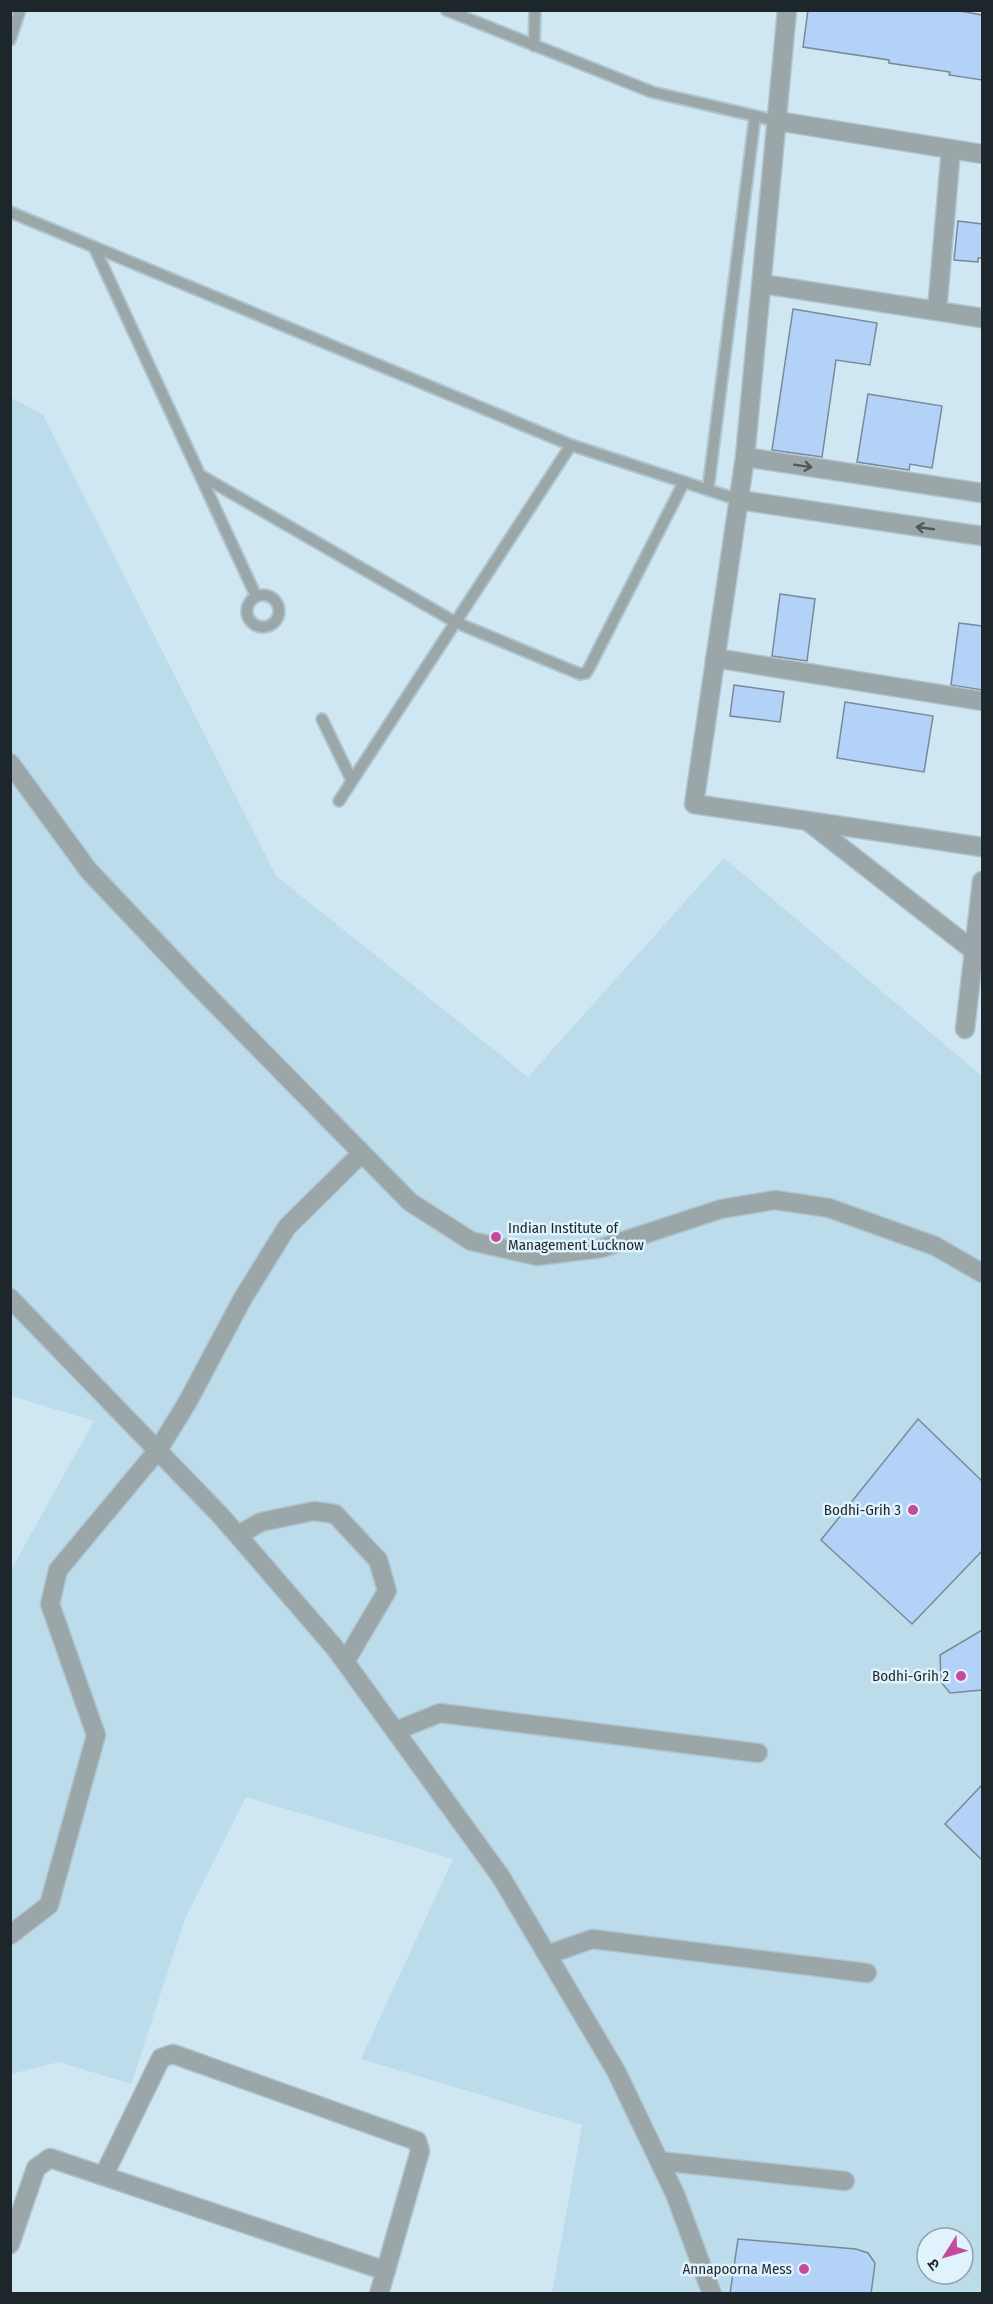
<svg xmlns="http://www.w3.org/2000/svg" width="993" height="2304" font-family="'Fira Sans Condensed','Noto Sans Devanagari',sans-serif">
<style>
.built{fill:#bcdcec;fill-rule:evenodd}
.building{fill:#b2d2f7;stroke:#7a8899;stroke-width:1.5}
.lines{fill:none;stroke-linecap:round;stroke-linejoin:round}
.service-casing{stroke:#afc4cf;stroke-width:14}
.minor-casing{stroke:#afc4cf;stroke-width:21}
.service{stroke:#9aa6a8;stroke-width:10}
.minor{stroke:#9aa6a8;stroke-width:18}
.oneway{stroke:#4f595d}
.poi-dot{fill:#c44a9c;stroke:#e0f3fd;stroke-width:2}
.labels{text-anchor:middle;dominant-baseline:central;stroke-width:5;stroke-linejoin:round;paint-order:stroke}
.poi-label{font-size:15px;fill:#1d262b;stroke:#e0f3fd;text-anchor:end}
</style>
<rect width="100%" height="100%" fill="#cfe7f3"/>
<path class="built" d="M10 397 43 415 276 876 528 1077 724 858 982 1076V2293H552L582 2125 361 2059 453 1859 246 1797 186 1917 131 2084 59 2062 11 2074V1570L94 1421 11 1396ZM927 2238H963V2274H927Z"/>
<path class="building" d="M808 10H954L982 15V80L949 75 950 72 889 63V60L803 47Z
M958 221 982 224V258H978V262L954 260Z
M793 309 877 323 870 365 836 360 822 457 772 450Z
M868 394 942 406 932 468 910 464 909 470 857 462Z
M780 594 815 599 807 661 772 656Z
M959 623 982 626V690L951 685Z
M734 685 784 692 780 722 730 716Z
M845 702 933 716 924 772 837 758Z
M918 1419 982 1481V1551L912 1624 821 1540Z
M982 1630V1690L950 1693 941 1682 940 1655Z
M982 1785V1860L945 1824Z
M738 2239 856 2249 868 2253 875 2263 871 2294H730Z"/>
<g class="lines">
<g class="service-casing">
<path id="service" d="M446 10 652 92 777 121
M10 40 20 10
M534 46 535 10
M10 212 571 445 739 500
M95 249 256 596
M200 475 455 622 580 674 586 673 589 668 684 482
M708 490 755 116
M247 611a16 16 0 1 1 32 0a16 16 0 1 1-32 0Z
M322 719 352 781
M339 801 571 445"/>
</g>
<g class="minor-casing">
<path id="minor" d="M787 10 745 457 694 804 982 847
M777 121 982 154
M762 284 982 318
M937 311 951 149
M745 457 982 493
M739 500 982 536
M715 658 982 701
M10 763 89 871 196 984 410 1202 471 1241 537 1256 602 1248 721 1209 775 1200 829 1208 935 1246 982 1273
M810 823 974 951
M965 1029 982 881
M10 1298 221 1516 335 1648 501 1877 616 2071 675 2194 712 2294
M238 1535 261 1522 314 1511 335 1514 378 1560 387 1591 345 1662
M395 1731 440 1713 758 1753
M10 1935 49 1905 96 1735 50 1604 58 1570 158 1450 187 1403 243 1298 287 1227 362 1153
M547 1955 592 1939 867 1973
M659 2161 845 2181
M104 2175 161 2058 173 2054 417 2141 420 2151 379 2294
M10 2244 36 2168 50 2158 386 2271"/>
</g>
<use href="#service" class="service"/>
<use href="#minor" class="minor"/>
</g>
<defs><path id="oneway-shaft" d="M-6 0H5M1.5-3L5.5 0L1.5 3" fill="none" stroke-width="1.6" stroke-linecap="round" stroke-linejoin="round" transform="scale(1.5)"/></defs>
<g class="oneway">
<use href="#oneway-shaft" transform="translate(803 466) rotate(9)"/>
<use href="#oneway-shaft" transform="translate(925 528) rotate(-172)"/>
</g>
<g class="poi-dot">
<circle cx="496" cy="1237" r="6"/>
<circle cx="913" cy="1510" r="6"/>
<circle cx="961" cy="1676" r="6"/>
<circle cx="804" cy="2269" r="6"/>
</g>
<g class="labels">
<g class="poi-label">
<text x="508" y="1228" text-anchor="start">Indian Institute of<tspan x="508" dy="17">Management Lucknow</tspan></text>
<text x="901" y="1510">Bodhi-Grih 3</text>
<text x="949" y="1676">Bodhi-Grih 2</text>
<text x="792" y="2269">Annapoorna Mess</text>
</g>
</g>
<rect width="993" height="2304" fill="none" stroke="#1d262b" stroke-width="24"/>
<g transform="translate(945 2256) rotate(233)"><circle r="28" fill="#e0f3fd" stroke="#92a1a9" stroke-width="1.5"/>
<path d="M0-4.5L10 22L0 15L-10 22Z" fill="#c44a9c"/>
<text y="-9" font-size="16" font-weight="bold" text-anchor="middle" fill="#1d262b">उ</text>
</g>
</svg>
